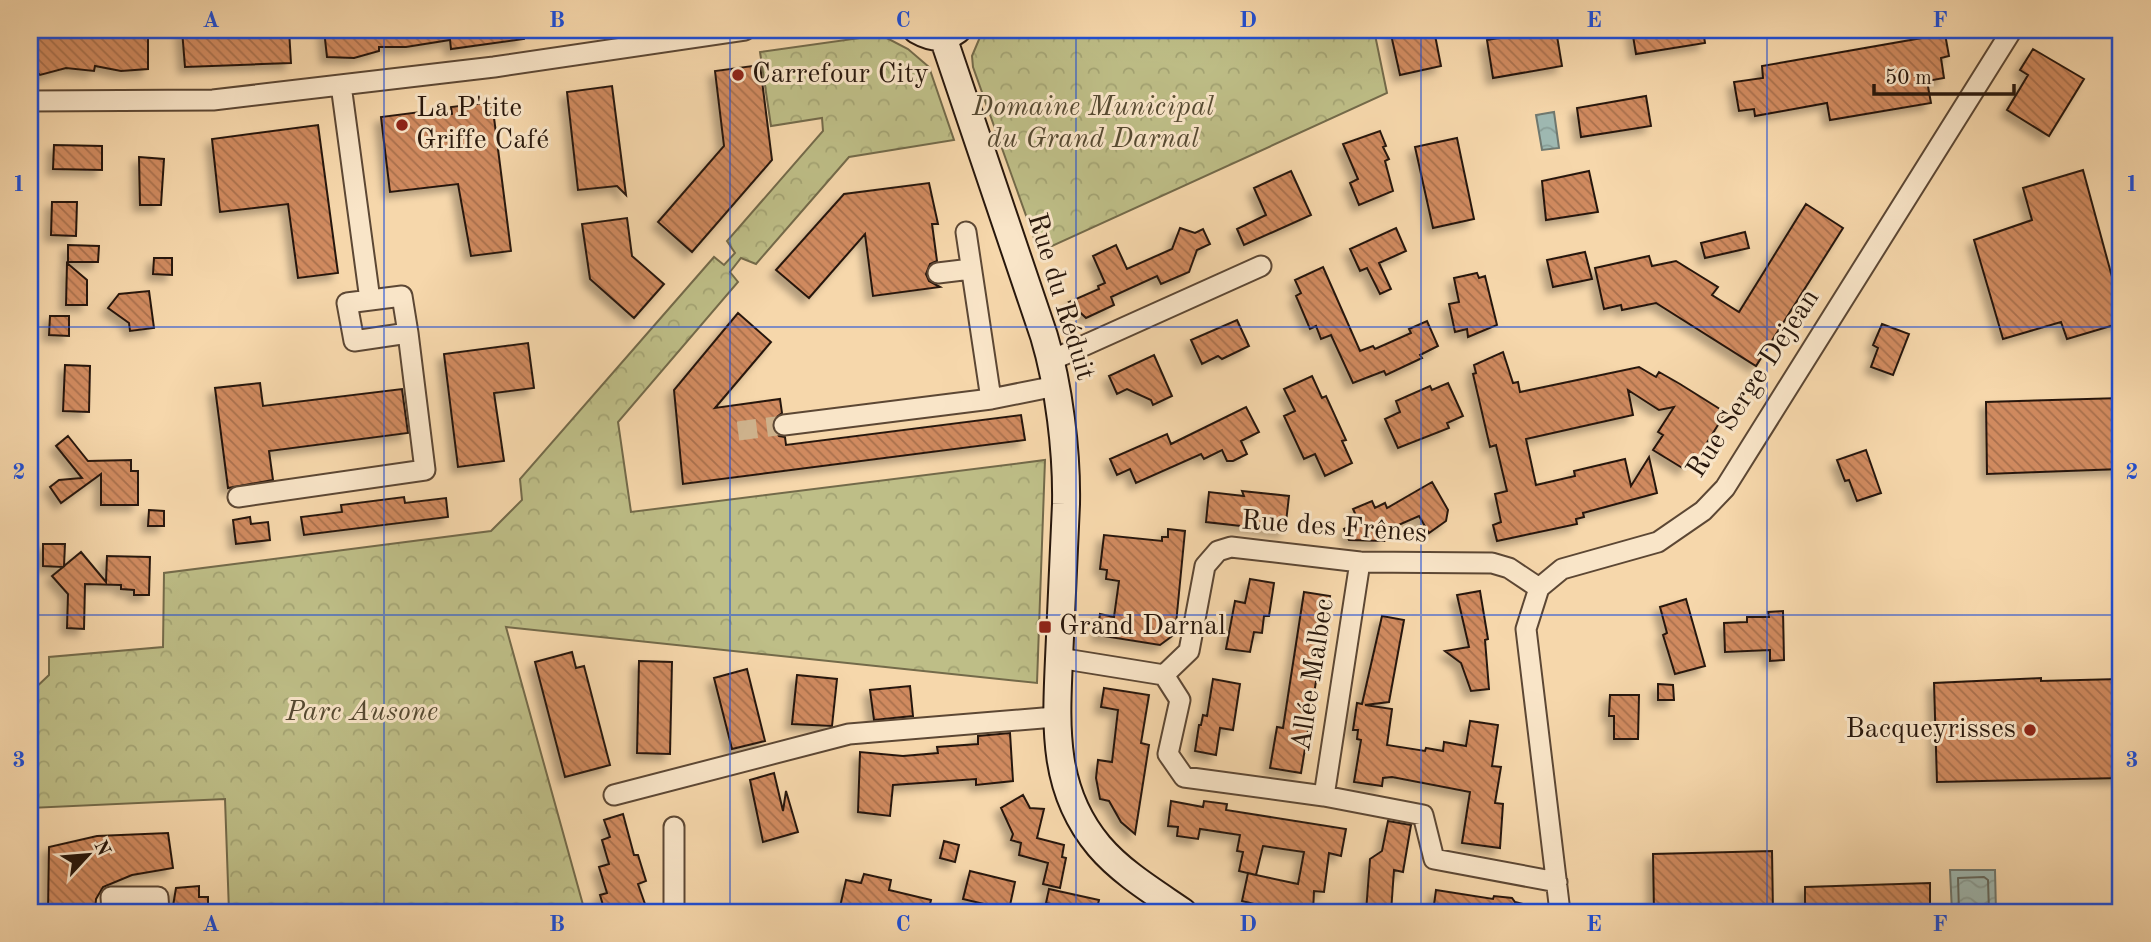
<svg xmlns="http://www.w3.org/2000/svg" width="2151" height="942" font-family="'Old Standard TT',serif">
<style>
.park{fill:url(#park-crowns);stroke:#736a4a;stroke-width:2}
.water{fill:url(#water-waves);stroke:#6f786f;stroke-width:2}
.lines{fill:none;stroke-linecap:round;stroke-linejoin:round}
.shore{stroke:#63685e;stroke-width:2}
.building{fill:url(#building-back-hatch);stroke:#28170c;stroke-width:2;fill-rule:evenodd;filter:url(#shadow)}
.street-tunnel{stroke:#cdb18b;stroke-width:19;stroke-dasharray:19 10;stroke-linecap:butt}
.street-casing{stroke:#5c4734;stroke-width:23}
.secondary-casing{stroke:#28170c;stroke-width:30}
.street{stroke:#f9e5c8;stroke-width:19}
.secondary{stroke:#f9e5c8;stroke-width:26}
.grid{fill:none;stroke:#1d4ed8;stroke-width:2;stroke-opacity:0.55}
.poi-dot{fill:#8f2418;stroke:#f9e5c8;stroke-width:2.5}
.labels{text-anchor:middle;dominant-baseline:central;stroke-width:6;stroke-linejoin:round;paint-order:stroke}
.poi-label{font-size:28px;fill:#28170c;stroke:#f9e5c8;text-anchor:start}
.park-label{font-size:28px;font-style:italic;fill:#554931;stroke:#f9e5c8}
.street-label{font-size:28px;fill:#28170c;stroke:#f9e5c8}
.neatline{fill:none;stroke:#1d4ed8;stroke-width:2.5}
.grid-label{font-size:23px;text-anchor:middle;font-weight:bold;fill:#1d4ed8}
</style>
<defs>
<pattern id="park-crowns" width="20" height="18" patternUnits="userSpaceOnUse" patternTransform="scale(1.75)"><rect width="20" height="18" fill="#bebe87"/><path d="M2 6a3 3 0 1 1 6 0M12 15a3 3 0 1 1 6 0" fill="none" stroke="#a3a373"/></pattern>
<pattern id="water-waves" width="16" height="10" patternUnits="userSpaceOnUse" patternTransform="scale(1.75)"><rect width="16" height="10" fill="#9eb8b1"/><path d="M0 5q4-4 8 0t8 0" fill="none" stroke="#889d97"/></pattern>
<pattern id="building-back-hatch" width="6" height="6" patternUnits="userSpaceOnUse" patternTransform="scale(1.75)"><rect width="6" height="6" fill="#d08a5f"/><path d="M-1 5l2 2M0 0l6 6M5-1l2 2" fill="none" stroke="#a9704d"/></pattern>
<filter id="shadow"><feDropShadow dx="-6" dy="6" stdDeviation="3.5" flood-color="#0004"/></filter>
</defs>
<rect width="100%" height="100%" fill="#f6d7ab"/>
<filter id="stains"><feTurbulence type="fractalNoise" baseFrequency=".00286" numOctaves="4"/><feColorMatrix values="0 0 0 0 .2 0 0 0 0 .09 0 0 0 0 .02 0 0 0 .5 -.17"/></filter>
<radialGradient id="worn" r=".72"><stop offset=".6" stop-color="#630" stop-opacity="0"/><stop offset="1" stop-color="#630" stop-opacity=".3"/></radialGradient>
<path class="park" d="M983 30H1374L1387 93 1039 252 973 67 972 56Z
M881 35 908 49 929 67 954 140 849 157 756 264 741 258 730 272 738 282 618 422 631 512 1045 460 1037 683 506 627 585 912H229L225 799 30 808V693L49 675V657L163 647 164 573 491 531 522 500 520 479 714 257 724 265 735 253 727 241 823 131 822 118 771 126 760 52Z"/>
<path class="water" d="M1554 112 1559 148 1542 150 1536 115Z
M1950 870H1995L1996 912H1952Z"/>
<g class="lines">
<path class="shore" d="M1959 912 1958 878 1984 877 1988 880 1989 912"/>
</g>
<path class="building" d="M44 30H148V69L121 71 95 66 94 71 66 68 40 75 30 65V42L34 34 44 33Z
M182 30H289L291 63 185 67Z
M324 30H523L524 39 451 49 450 40 406 47H379V51L354 58 327 57Z
M1390 30H1434L1441 66 1400 75Z
M1547 30H1556L1562 66 1493 78 1487 40Z
M1632 30H1703L1705 43 1636 54Z
M1945 34 1949 56 1941 58 1944 78 1927 81 1931 103 1830 120 1827 103 1755 116 1754 109 1739 111 1734 82 1763 78 1762 66Z
M2033 49 2084 79 2049 136 2007 110 2028 75 2020 70Z
M760 65 772 160 692 252 658 222 724 146 715 71Z
M612 86 626 195 617 186 578 190 567 92Z
M1646 96 1651 126 1581 137 1577 108Z
M492 102 511 251 471 256 458 184 390 192 381 117 420 112 421 118 452 114 451 107Z
M318 125 338 273 298 278 288 204 220 212 212 139Z
M1380 131 1386 146 1383 147 1389 159 1385 161 1393 191 1359 205 1350 183 1358 179 1343 144Z
M1457 138 1474 219 1433 228 1415 147Z
M54 145 102 146V170L53 169Z
M139 157 164 159 161 205H140Z
M2083 170 2121 310V323L2067 339 2061 322 2003 339 1974 240 2032 220 2023 188Z
M1291 171 1311 215 1244 245 1237 229 1266 215 1254 188Z
M1589 171 1598 212 1546 220 1542 181Z
M929 183 938 224H932L937 261 930 264 926 274 929 281 940 287 873 296 865 234 809 298 776 270 844 194Z
M52 202H77L76 236 51 235Z
M1806 204 1843 228 1756 366 1656 303 1622 310 1621 305 1604 309 1595 268 1649 256 1652 266 1676 261 1718 287 1712 295 1739 312Z
M627 218 632 256 664 284 634 318 590 279 582 224Z
M1180 228 1195 233 1203 229 1210 244 1197 250 1189 272 1161 284 1157 276 1111 297 1114 305 1086 318 1069 302 1099 289 1098 286 1105 283 1093 256 1116 245 1127 269 1172 249Z
M1396 228 1406 251 1379 263 1391 289 1380 294 1367 268 1360 271 1350 249Z
M1745 232 1749 248 1705 258 1701 243Z
M68 245 99 246 98 262H68Z
M1585 252 1592 279 1553 287 1547 260Z
M154 258H172V275L153 274Z
M67 263 87 280V305H66Z
M1323 267 1360 351 1373 346 1375 349 1411 333 1409 329 1427 321 1438 346 1420 355 1422 358 1386 375 1384 371 1353 383 1331 335 1321 339 1316 326 1310 329 1296 296 1301 293 1295 280Z
M1477 273 1479 278 1485 276 1497 325 1468 337 1467 329 1455 332 1449 304 1459 302 1454 278Z
M149 291 154 328 130 331 129 323 108 308 119 294Z
M738 313 771 342 715 408 780 399 782 413 773 420 772 427 779 436 785 437 786 445 1021 415 1025 440 683 484 674 390Z
M50 316H69V336L49 335Z
M1237 320 1249 346 1222 359 1218 356 1202 364 1191 340Z
M1882 324 1909 334 1893 375 1871 367 1878 348 1873 345Z
M528 343 534 388 494 393 504 461 458 467 444 354Z
M1503 352 1513 383 1518 382 1520 392 1639 367 1656 377 1659 372 1680 384 1723 411V417L1698 457 1694 454 1684 469 1653 450 1663 435 1658 432 1674 407 1659 410 1628 390 1633 415 1526 439 1536 485 1575 476 1574 471 1625 459 1631 486 1649 457 1657 493 1583 513 1584 517 1576 519 1577 524 1497 541 1493 525 1501 522 1495 494 1507 491 1496 445 1490 447 1473 374 1476 373 1474 365Z
M1154 355 1172 396 1153 405 1151 400 1127 389 1117 394 1109 376Z
M65 365 90 366 89 412 63 411Z
M1312 376 1322 398 1326 396 1346 440 1342 441 1352 463 1325 476 1315 454 1304 459 1284 416 1295 411 1284 389Z
M260 383 263 406 402 389 408 433 269 451 273 480 228 488 215 388Z
M1448 383 1463 416 1447 423 1449 428 1398 448 1385 419 1400 412 1396 401 1430 386 1432 390Z
M2121 398V469L1987 474 1986 402Z
M1246 407 1259 432 1241 441 1247 454 1233 461H1227L1222 450 1204 459 1201 454 1136 483 1130 469 1117 475 1110 459 1167 434 1171 444Z
M68 436 88 461 131 460V471H138V505H101V474L61 503 50 487 59 480 82 478 56 446Z
M1866 450 1881 493 1857 501 1849 480 1845 481 1837 460Z
M1432 482 1448 510 1446 521 1429 533 1419 516 1380 533 1384 541 1349 540 1344 529 1359 522 1353 509 1372 501 1375 508 1385 503 1387 508Z
M1242 491 1289 496 1285 531 1206 522 1209 492 1244 496Z
M404 497 405 503 446 498 448 517 304 535 301 517 342 512 341 505Z
M149 510 164 511V526H148Z
M250 517 251 524 268 522 270 540 236 544 233 520Z
M1168 529 1185 531 1175 634 1160 645 1097 635 1100 614 1114 617 1119 581 1106 579 1107 570 1100 569 1104 535 1162 541V537H1168Z
M43 544H65L64 566 81 552 106 582 107 556 150 557 149 595H134V590L121 589V585L85 584 84 629 67 628 68 594 52 576 63 567 43 566Z
M1250 579 1274 583 1269 616H1264L1262 633 1254 632 1250 652 1226 649 1235 601 1245 603Z
M1480 591 1488 639 1485 640 1489 689 1471 691 1461 663 1445 651 1469 647 1457 595Z
M1304 592 1330 596 1301 773 1270 768 1277 727 1283 728Z
M1686 599 1705 666 1675 674 1663 635 1667 633 1660 607Z
M1783 611 1784 660 1770 661V650L1725 652 1724 623 1747 622V617H1769L1768 612Z
M1382 616 1404 620 1389 702 1365 705 1392 709 1387 745 1425 751 1426 748 1443 751 1444 742 1466 746 1470 721 1498 725 1492 766 1501 767 1495 803 1503 804 1500 848 1462 843 1470 792 1392 777 1383 778 1382 786 1354 782 1361 740 1357 739 1358 730H1353L1357 703 1362 704Z
M572 652 576 668 584 666 610 765 565 777 535 662Z
M639 661 672 662 670 754 637 753Z
M747 669 765 741 732 749 714 678Z
M797 675 837 679 832 726 792 724Z
M2041 678V681L2119 679 2121 778 1937 782 1934 683Z
M1213 679 1240 684 1233 730 1220 728 1216 755 1195 751 1199 725H1201L1203 715 1207 716Z
M1658 684 1673 685 1674 700H1658Z
M910 686 913 716 874 720 870 690Z
M1104 688 1149 695 1141 743 1149 745 1135 834 1121 822 1109 801 1100 799 1096 778 1098 760 1112 762 1118 710 1101 707Z
M1610 695H1639L1638 739H1614V716H1609Z
M1010 733 1013 781 976 785V779L893 785 890 816 858 812 860 752 903 756 938 753 937 747 978 744V736Z
M774 773 783 811 786 791 798 832 763 842 750 780Z
M1023 795 1030 808 1044 809 1037 838 1064 845 1062 857 1066 858 1060 888 1043 884 1048 863 1019 855 1021 843 1011 840 1013 834 1001 808Z
M1171 801 1203 807 1204 801 1227 804 1226 810 1346 829 1341 856 1329 853 1324 892 1314 891 1313 912 1275 905 1274 909 1242 901 1248 873 1256 875 1239 871 1243 852 1237 851 1240 835 1200 829 1198 839 1177 836 1178 827 1168 826ZM1263 846 1304 852 1298 884 1256 875Z
M623 814 634 855H638L646 881 638 884 645 904 618 912H605L600 895 607 893 599 867 609 864 602 840 610 837 604 820Z
M1388 821 1411 825 1403 872 1394 870 1391 912H1366L1370 859 1382 851Z
M168 833 173 868 132 875 103 887 96 899 95 912H48L49 847 97 836Z
M944 841 959 845 955 862 940 858Z
M1772 851 1773 912H1654L1653 854Z
M970 871 1015 882 1009 910 963 899Z
M864 874 891 880 889 890 931 900 928 912H861L840 907 846 880 861 883Z
M1930 883V912H1805V887Z
M199 886V897H208V912H172L176 888Z
M1049 889 1099 900 1096 912H1075L1076 910 1046 903Z
M1436 890 1493 899 1494 896 1512 898 1515 902 1523 904 1522 912H1433Z"/>
<g class="lines">
<path class="street-tunnel" d="M738 431 784 425"/>
<g class="street-casing">
<path id="street" d="M341 85 370 300
M30 101 213 100 494 67 745 30
M966 232 991 399
M938 273 971 269
M402 296 408 333 354 341 347 303Z
M1052 360 1261 266
M784 425 991 399 1056 386
M238 497 425 470 408 333
M1059 658 1164 675 1180 700 1168 754 1184 777 1324 796 1423 815 1434 859 1557 882
M1164 675 1189 651 1205 566 1218 551 1231 547 1360 562 1492 563 1509 568 1539 588
M614 795 849 734 1055 717
M1324 796 1360 562
M112 912 111 897H158L159 912
M674 912V827
M1560 912 1526 629 1539 588 1562 569 1658 542 1703 511 1725 488 2012 30"/>
</g>
<g class="secondary-casing">
<path id="secondary" d="M917 30C931 38 944 40 957 30
M943 37 1044 336C1059 386 1067 452 1066 504 1064 556 1061 607 1059 659 1056 727 1052 790 1099 846 1122 873 1154 892 1183 912"/>
</g>
<use href="#street" class="street"/>
<use href="#secondary" class="secondary"/>
</g>
<path class="grid" d="M384 30V912M730 30V912M1076 30V912M1421 30V912M1767 30V912M30 327H2121M30 615H2121"/>
<g class="poi-dot">
<circle cx="738" cy="75" r="7"/>
<circle cx="402" cy="125" r="7"/>
<rect x="1038" y="620" width="14" height="14" rx="3.5"/>
<circle cx="2030" cy="730" r="7"/>
</g>
<g class="labels">
<g class="poi-label">
<text x="752" y="75">Carrefour City</text>
<text x="416" y="109">La P'tite<tspan x="416" dy="32">Griffe Café</tspan></text>
<text x="1059" y="627">Grand Darnal</text>
<text x="2016" y="730" text-anchor="end">Bacqueyrisses</text>
</g>
<g class="park-label">
<text x="1093" y="108">Domaine Municipal<tspan x="1093" dy="32">du Grand Darnal</tspan></text>
<text x="362" y="713">Parc Ausone</text>
</g>
<g class="street-label">
<text transform="translate(1060 297) rotate(73)">Rue du Réduit</text>
<text transform="translate(1754 384) rotate(-57)">Rue Serge Dejean</text>
<text transform="translate(1334 528) rotate(4)">Rue des Frênes</text>
<text transform="translate(1314 675) rotate(-81)">Allée Malbec</text>
</g>
</g>
<rect width="2151" height="942" fill="none" stroke="#f6d7ab" stroke-width="77"/>
<g transform="translate(88 855) rotate(64)" stroke="#f9e5c8" stroke-width="5" paint-order="stroke">
<path d="M0-5L12 26L0 18L-12 26Z" fill="#28170c"/>
<text y="-10" font-size="19" font-weight="bold" text-anchor="middle" fill="#28170c">N</text>
</g>
<path d="M1874 84v10h140v-10" fill="none" stroke="#28170c" stroke-width="3.5"/>
<text x="1885" y="84" font-size="21" fill="#28170c" stroke="#f9e5c8" stroke-width="5" paint-order="stroke">50 m</text>
<rect x="38" y="38" width="2074" height="866" class="neatline"/>
<g class="grid-label">
<text x="211" y="27">A</text>
<text x="557" y="27">B</text>
<text x="903" y="27">C</text>
<text x="1248" y="27">D</text>
<text x="1594" y="27">E</text>
<text x="1940" y="27">F</text>
<text x="19" y="191">1</text>
<text x="2132" y="191">1</text>
<text x="19" y="479">2</text>
<text x="2132" y="479">2</text>
<text x="19" y="767">3</text>
<text x="2132" y="767">3</text>
<text x="211" y="931">A</text>
<text x="557" y="931">B</text>
<text x="903" y="931">C</text>
<text x="1248" y="931">D</text>
<text x="1594" y="931">E</text>
<text x="1940" y="931">F</text>
</g>
<rect width="100%" height="100%" filter="url(#stains)"/>
<rect width="100%" height="100%" fill="url(#worn)"/>
</svg>
